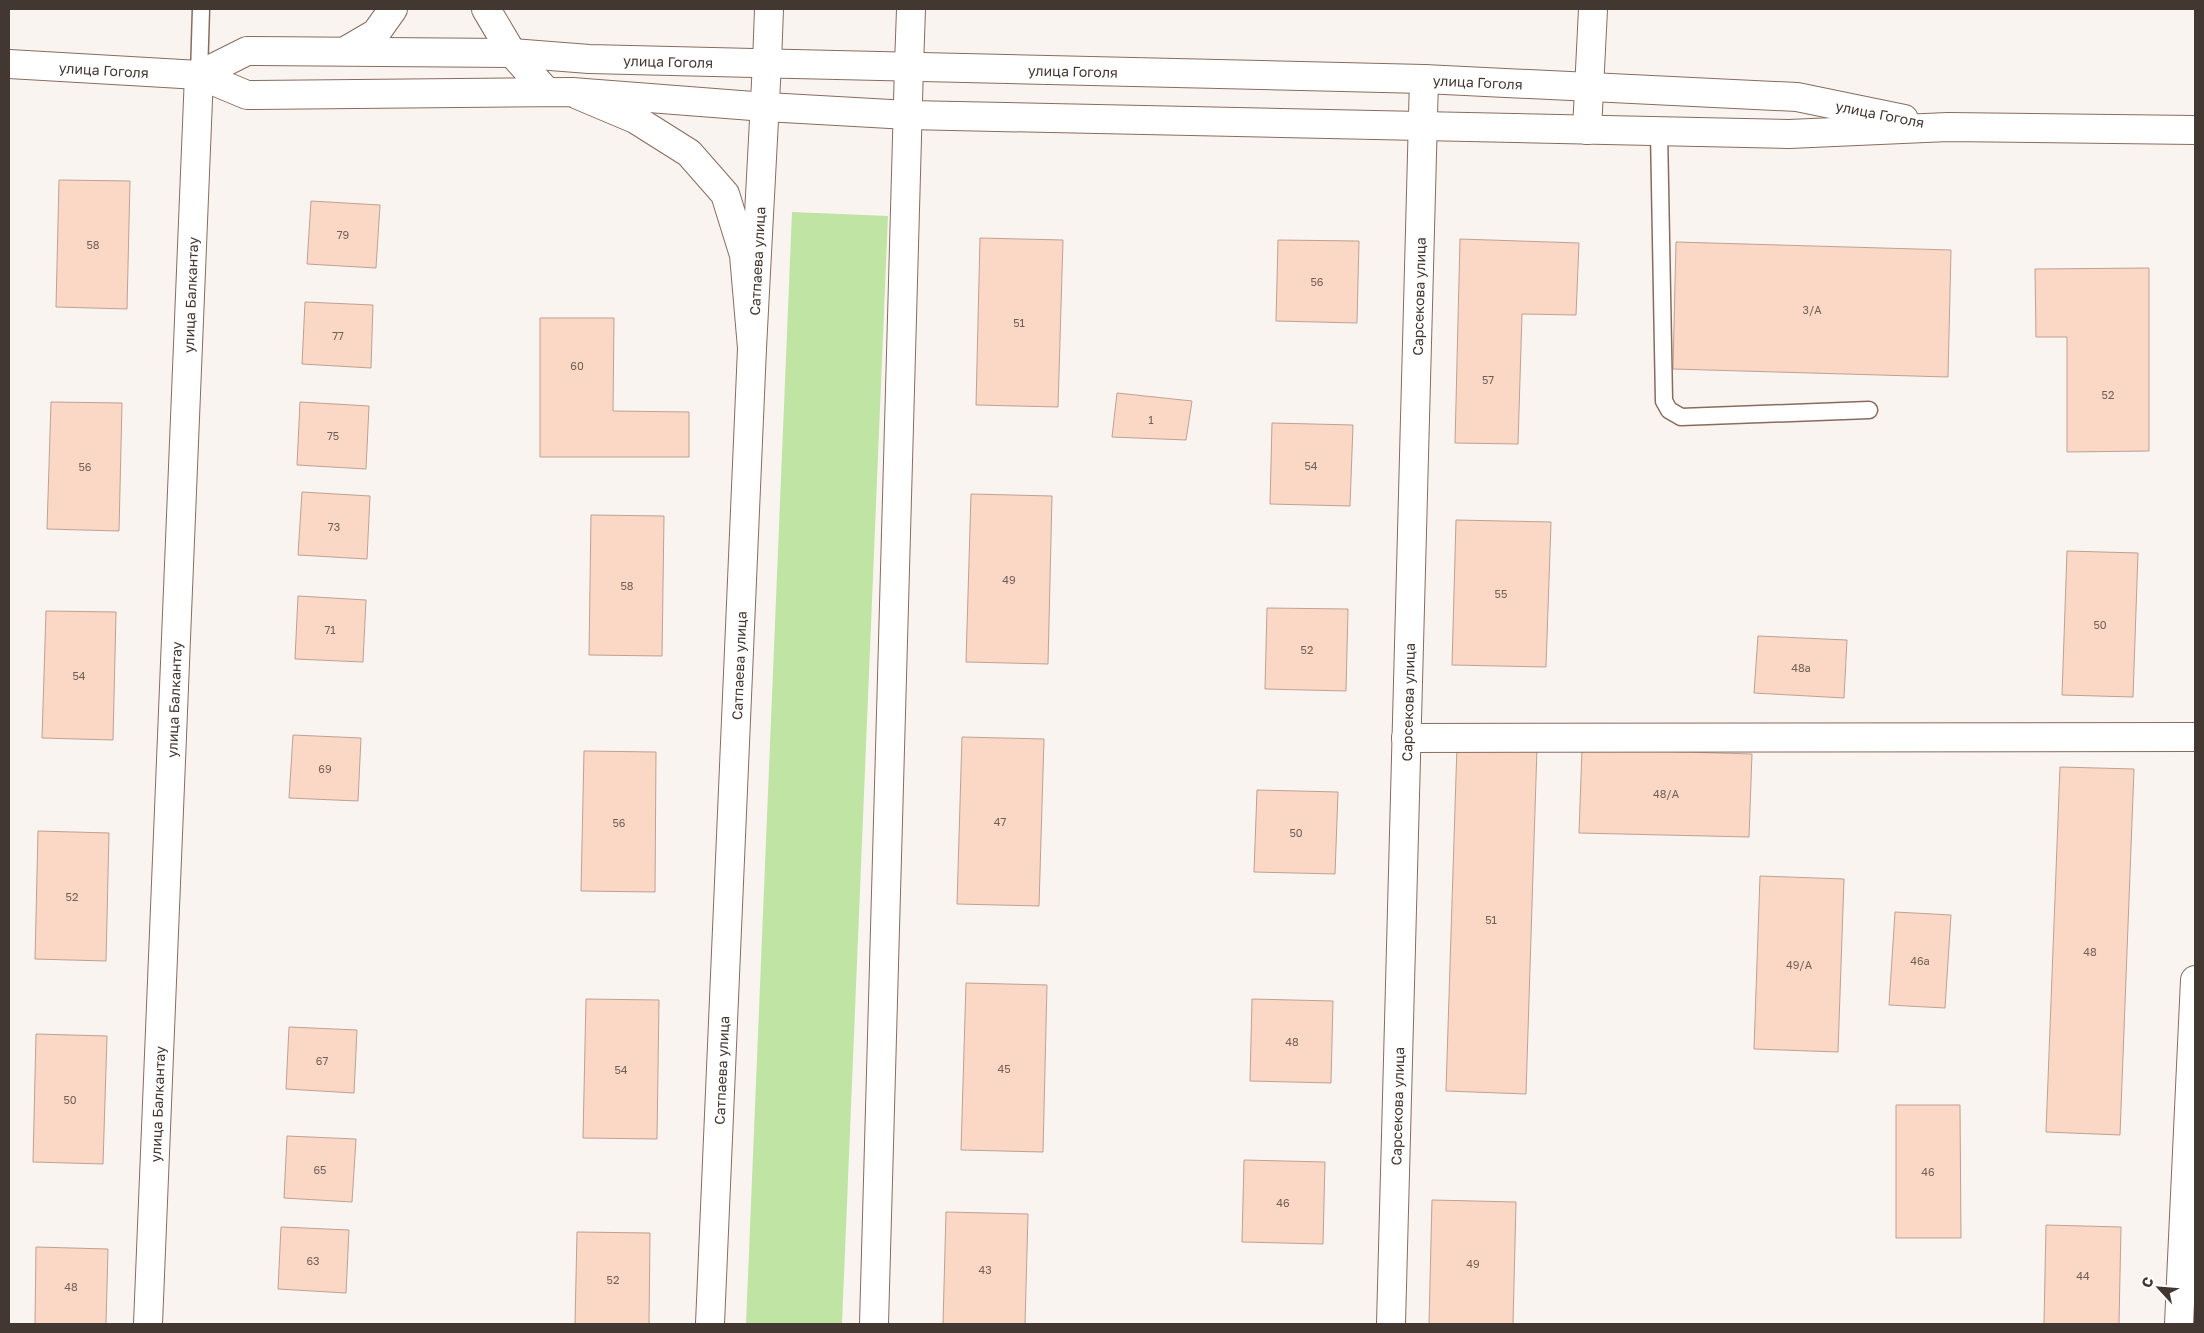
<svg xmlns="http://www.w3.org/2000/svg" width="2204" height="1333" font-family="'Golos Text',sans-serif">
<style>
.green{fill:#c0e4a4}
.building{fill:#fbd7c5;stroke:#bea192}
.lines{fill:none;stroke-linecap:round;stroke-linejoin:round}
.service-casing{stroke:#876c5e;stroke-width:19}
.minor-casing{stroke:#876c5e;stroke-width:30}
.tertiary-casing{stroke:#876c5e;stroke-width:30}
.secondary-casing{stroke:#876c5e;stroke-width:30}
.primary-casing{stroke:#876c5e;stroke-width:30}
.trunk-casing{stroke:#876c5e;stroke-width:30}
.service{stroke:#fff;stroke-width:16}
.minor{stroke:#fff;stroke-width:28}
.tertiary{stroke:#fff;stroke-width:28}
.secondary{stroke:#fff;stroke-width:28}
.primary{stroke:#fff;stroke-width:28}
.trunk{stroke:#fff;stroke-width:28}
.labels{text-anchor:middle;dominant-baseline:central;stroke-width:4;stroke-linejoin:round;paint-order:stroke}
.number-label{font-size:11px;fill:#715f56}
.street-label{font-size:14px;fill:#433731;stroke:#fff}
</style>
<rect width="100%" height="100%" fill="#faf4f1"/>
<path class="green" d="M792 212 888 216 842 1324H746Z"/>
<path class="building" d="M59 180 130 181 127 309 56 307Z
M311 201 380 205 376 268 307 264Z
M980 238 1063 240 1058 407 976 405Z
M1460 239 1579 243 1576 315 1522 314 1518 444 1455 443Z
M1278 240 1359 241 1357 323 1276 321Z
M1676 242 1951 250 1948 377 1673 369Z
M2149 268V451L2067 452V337H2036L2035 269Z
M305 302 373 305 371 368 302 364Z
M540 318H614L613 411 689 412V457H540Z
M1117 393 1192 401 1186 440 1112 437Z
M51 402 122 403 119 531 47 529Z
M300 402 369 406 366 469 297 465Z
M1272 423 1353 425 1350 506 1270 504Z
M302 492 370 496 367 559 298 555Z
M971 494 1052 496 1048 664 966 662Z
M591 515 664 516 662 656 589 655Z
M1456 520 1551 522 1546 667 1452 665Z
M2067 551 2138 553 2133 697 2062 695Z
M298 596 366 600 363 662 295 659Z
M1267 608 1348 609 1346 691 1265 689Z
M46 611 116 612 113 740 42 738Z
M1758 636 1847 640 1844 698 1754 693Z
M293 735 361 738 358 801 289 798Z
M962 737 1044 739 1039 906 957 904Z
M1457 745 1537 748 1526 1094 1446 1091Z
M1582 749 1752 754 1749 837 1579 833Z
M584 751 656 752 655 892 581 891Z
M2060 767 2134 769 2120 1135 2046 1132Z
M1257 790 1338 792 1335 874 1254 872Z
M38 831 109 833 106 961 35 959Z
M1760 876 1844 879 1838 1052 1754 1049Z
M1895 912 1951 915 1945 1008 1889 1005Z
M966 983 1047 985 1043 1152 961 1150Z
M586 999 659 1000 657 1139 583 1138Z
M1252 999 1333 1001 1331 1083 1250 1081Z
M289 1027 357 1030 354 1093 286 1089Z
M36 1034 107 1036 103 1164 33 1162Z
M1896 1105H1960L1961 1238H1896Z
M287 1136 356 1139 352 1202 284 1198Z
M1244 1160 1325 1162 1323 1244 1242 1242Z
M1432 1200 1516 1202 1513 1324H1429Z
M946 1212 1028 1214 1025 1324H943Z
M2046 1225 2121 1227 2119 1324H2044Z
M281 1227 349 1230 346 1293 278 1289Z
M577 1232 650 1233 649 1324H575Z
M36 1247 108 1249 106 1324H35Z"/>
<g class="lines">
<g class="service-casing">
<path id="service" d="M199 75 201 9
M1659 131 1664 401 1669 410 1681 417 1869 410"/>
</g>
<g class="minor-casing">
<g id="minor">
<path d="M1587 130 1593 9"/>
<path d="M1406 738 2195 737"/>
<path id="s1" d="M148 1324 199 75"/>
<path id="s2" d="M1391 1324 1424 79"/>
<path d="M2179 1324 2195 980"/>
</g>
</g>
<g class="tertiary-casing">
<path id="tertiary" d="M767 63 769 9
M909 66 911 9"/>
</g>
<g class="secondary-casing">
<g id="secondary">
<path id="s3" d="M710 1324 752 348 767 63"/>
<path d="M874 1324 909 66"/>
</g>
</g>
<g class="primary-casing">
<path id="primary" d="M486 9 512 53 547 92
M347 50 376 33 393 9
M578 95 635 119 689 153 725 194 744 255 752 348"/>
</g>
<g class="trunk-casing">
<g id="trunk">
<path id="s4" d="M9 64 199 75 247 95 572 92 766 107 908 115 1789 134 1948 127 2195 130"/>
<path id="s5" d="M199 75 247 51 512 53 589 59 1424 79 1797 97 1904 119"/>
</g>
</g>
<use href="#service" class="service"/>
<use href="#minor" class="minor"/>
<use href="#tertiary" class="tertiary"/>
<use href="#secondary" class="secondary"/>
<use href="#primary" class="primary"/>
<use href="#trunk" class="trunk"/>
</g>
<g class="labels">
<g class="number-label">
<text x="343" y="234">79</text>
<text x="93" y="244">58</text>
<text x="1317" y="281">56</text>
<text x="1812" y="309">3/А</text>
<text x="1019" y="322">51</text>
<text x="338" y="335">77</text>
<text x="577" y="365">60</text>
<text x="1488" y="379">57</text>
<text x="2108" y="394">52</text>
<text x="1151" y="419">1</text>
<text x="333" y="435">75</text>
<text x="1311" y="465">54</text>
<text x="85" y="466">56</text>
<text x="334" y="526">73</text>
<text x="1009" y="579">49</text>
<text x="627" y="585">58</text>
<text x="1501" y="593">55</text>
<text x="2100" y="624">50</text>
<text x="330" y="629">71</text>
<text x="1307" y="649">52</text>
<text x="1801" y="667">48а</text>
<text x="79" y="675">54</text>
<text x="325" y="768">69</text>
<text x="1666" y="793">48/А</text>
<text x="1000" y="821">47</text>
<text x="619" y="822">56</text>
<text x="1296" y="832">50</text>
<text x="72" y="896">52</text>
<text x="1491" y="919">51</text>
<text x="2090" y="951">48</text>
<text x="1920" y="960">46а</text>
<text x="1799" y="964">49/А</text>
<text x="1292" y="1041">48</text>
<text x="322" y="1060">67</text>
<text x="1004" y="1068">45</text>
<text x="621" y="1069">54</text>
<text x="70" y="1099">50</text>
<text x="320" y="1169">65</text>
<text x="1928" y="1171">46</text>
<text x="1283" y="1202">46</text>
<text x="313" y="1260">63</text>
<text x="1473" y="1263">49</text>
<text x="985" y="1269">43</text>
<text x="2083" y="1275">44</text>
<text x="613" y="1279">52</text>
<text x="71" y="1286">48</text>
</g>
<g class="street-label">
<text stroke="none"><textPath href="#s5" startOffset="475">улица Гоголя</textPath></text>
<text stroke="none"><textPath href="#s4" startOffset="95">улица Гоголя</textPath></text>
<text stroke="none"><textPath href="#s5" startOffset="880">улица Гоголя</textPath></text>
<text stroke="none"><textPath href="#s5" startOffset="1285">улица Гоголя</textPath></text>
<text transform="translate(1880 114) rotate(11)">улица Гоголя</text>
<text stroke="none"><textPath href="#s3" startOffset="1064">Сатпаева улица</textPath></text>
<text stroke="none"><textPath href="#s1" startOffset="1030">улица Балкантау</textPath></text>
<text stroke="none"><textPath href="#s2" startOffset="1028">Сарсекова улица</textPath></text>
<text stroke="none"><textPath href="#s3" startOffset="659">Сатпаева улица</textPath></text>
<text stroke="none"><textPath href="#s1" startOffset="625">улица Балкантау</textPath></text>
<text stroke="none"><textPath href="#s2" startOffset="622">Сарсекова улица</textPath></text>
<text stroke="none"><textPath href="#s3" startOffset="254">Сатпаева улица</textPath></text>
<text stroke="none"><textPath href="#s1" startOffset="220">улица Балкантау</textPath></text>
<text stroke="none"><textPath href="#s2" startOffset="218">Сарсекова улица</textPath></text>
</g>
</g>
<rect width="2204" height="1333" fill="none" stroke="#433731" stroke-width="20"/>
<g transform="translate(2159 1288) rotate(296)" stroke="#ffffff" stroke-width="4" paint-order="stroke">
<path d="M0-4L9 19L0 12L-9 19Z" fill="#433731"/>
<text y="-8" font-size="14" font-weight="bold" text-anchor="middle" fill="#433731">С</text>
</g>
</svg>
